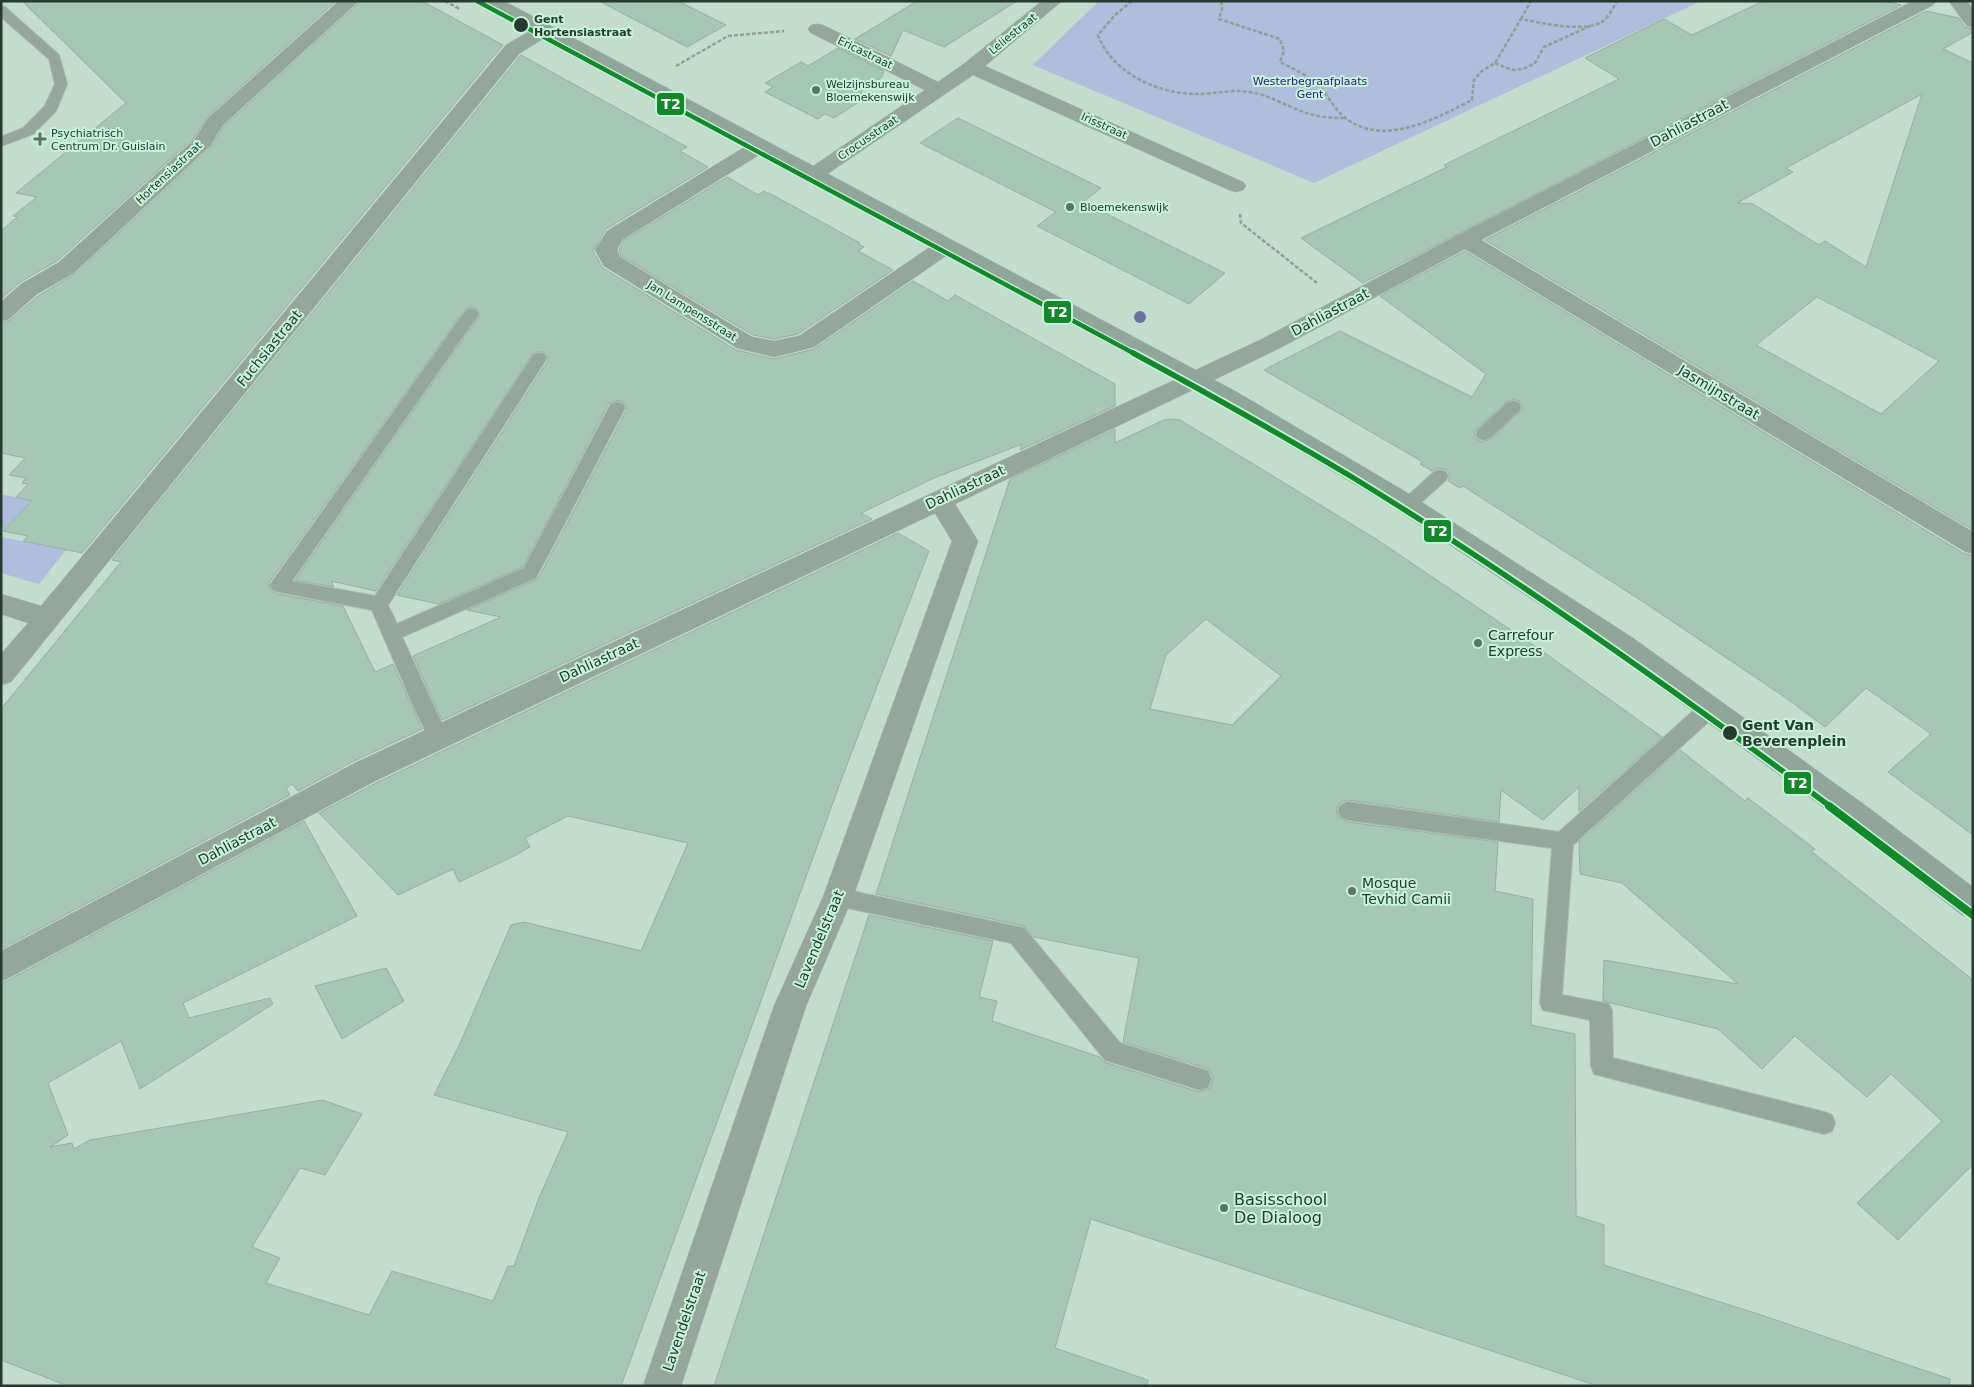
<svg xmlns="http://www.w3.org/2000/svg" width="1974" height="1387" font-family="'DejaVu Sans',sans-serif">
<style>
.green{fill:#aebedc}
.building{fill:#a6c7b6;stroke:#99ada2;fill-rule:evenodd}
.lines{fill:none;stroke-linecap:round;stroke-linejoin:round}
.lane-casing{stroke:#a5baae;stroke-width:2}
.street-casing{stroke:#a5baae;stroke-width:1}
.secondary-casing{stroke:#a5baae;stroke-width:1}
.path{stroke:#909f97;stroke-width:2.5;stroke-dasharray:4 2;stroke-linecap:butt}
.lane{fill:#97a69d;fill-rule:evenodd}
.street{fill:#97a69d;fill-rule:evenodd}
.secondary{fill:#91a59a;fill-rule:evenodd}
.tram{stroke:#91a198;stroke-width:1}
.tram-1-far2-casing{stroke:#c5f4d9;stroke-width:7}
.tram-1-far1-casing{stroke:#c5f4d9;stroke-width:9}
.tram-1-casing{stroke:#c5f4d9;stroke-width:11}
.tram-1-far2{stroke:#15882e;stroke-width:4.5}
.tram-1-far1{stroke:#15882e;stroke-width:5.5}
.tram-1{stroke:#15882e;stroke-width:8}
.tree{fill:#6e71a2}
.stop-dot{fill:#273a2f;stroke:#c5f4d9;stroke-width:2}
.poi-dot{fill:#5d7366;stroke:#c5f4d9;stroke-width:2}
.labels{text-anchor:middle;dominant-baseline:central;stroke-width:4;stroke-linejoin:round;paint-order:stroke}
.far-stop-label{font-size:11px;font-weight:bold;fill:#273a2f;stroke:#c5f4d9;text-anchor:start}
.far-street-label{font-size:11px;fill:#273a2f;stroke:#c5f4d9}
.far-park-label{font-size:11px;fill:#291a7f;stroke:#c5f4d9}
.far-poi-label{font-size:11px;fill:#273a2f;stroke:#c5f4d9;text-anchor:start}
.street-label{font-size:14px;fill:#273a2f;stroke:#c5f4d9}
.poi-label{font-size:14px;fill:#273a2f;stroke:#c5f4d9;text-anchor:start}
.stop-label{font-size:14px;font-weight:bold;fill:#273a2f;stroke:#c5f4d9;text-anchor:start}
.near-poi-label{font-size:16px;fill:#273a2f;stroke:#c5f4d9;text-anchor:start}
.line-badge{stroke:#c5f4d9;stroke-width:2}
.badge-label{font-size:14px;text-anchor:middle;font-weight:bold;fill:#fff}
</style>
<rect width="100%" height="100%" fill="#c2dccd"/>
<path class="green" d="M1099 1H1701L1314 183 1033 65Z
M1 494 32 501 1 532Z
M1 537 66 550 39 584 1 573Z"/>
<path class="building" d="M22 1H336L206 118 194 138 57 261 20 282 1 299V231L17 217 13 216 37 197 16 193 126 103Z
M361 1H422L503 45 82 553 23 541 28 536 3 531 32 501 16 497 28 484 22 483 26 478 9 475 25 458 1 453V323L10 320 38 296 75 274 211 147 223 127Z
M599 1H678L726 25 687 47Z
M917 1H1017L944 47 903 30 891 56 855 39Z
M1763 1H1885L1901 5 1363 283 1301 238 1447 167 1444 165 1619 79 1585 58 1664 19 1692 35Z
M1926 11 1959 18 1965 27 1973 29V32L1943 49 1973 63V530L1485 240ZM1922 94 1866 267 1825 241 1819 245 1753 204 1737 203 1793 172 1786 168ZM1817 297 1887 333 1939 361 1881 414 1756 345Z
M838 48 884 71 881 78 860 92 868 96 834 118 825 114 818 119 765 92 773 87 765 83 801 62 808 66Z
M521 55 687 147 680 151 708 167 606 229 593 251 603 268 736 350 774 359 814 349 913 281 948 301 955 295 1115 384V406L1020 450 1022 444 934 478 861 513 872 519 442 720 413 656 501 617 467 610 538 579 627 409 625 403 618 400 609 403 523 567 438 604 397 595 549 359 544 352H534L376 591 331 581 334 587 295 580 480 315 476 308H466L268 584 271 591 278 594 343 606 375 672 393 664 422 729 354 761 298 791 292 784 286 788 290 795 1 949V709L121 562 112 560Z
M958 118 1101 188 1083 202 1225 273 1189 304 1037 226 1056 212 920 143Z
M727 177 758 195 764 191 768 194 769 193 860 243 858 244 864 247 858 251 893 270 798 334 774 339 753 335 621 256 619 250 623 241Z
M1465 251 1963 553 1973 556V835L1888 772 1931 734 1866 688 1825 727 1786 698 1645 603 1463 486 1460 488 1448 481 1450 475 1447 470 1439 468 1432 471 1420 464 1423 462 1264 370 1340 331 1472 397 1486 374 1380 296ZM1514 399 1521 402 1523 408 1520 412 1491 439 1483 442 1476 439 1474 433 1477 429 1506 402Z
M1172 419 1180 420 1245 459 1376 539 1542 651 1662 737 1579 811V787L1543 820 1501 790 1499 822 1348 800 1340 803 1336 810 1339 818 1348 822 1498 842 1495 891 1533 899 1531 1025 1575 1034 1576 1216 1604 1225V1265L1758 1314 1950 1379 1949 1386H1598L1091 1219 1055 1348 1148 1380 1147 1386H714L869 915 993 941 979 997 997 1001 992 1021 1100 1057 1104 1062 1199 1092 1210 1088 1213 1078 1209 1069 1123 1042 1139 958 1034 937 1024 926 876 894 1010 479 1115 429V443L1164 420ZM1206 619 1281 676 1232 725 1150 709 1166 655Z
M898 533 929 551 843 775 621 1386H68L1 1360V984L304 821 357 916 183 1003 189 1018 270 998 273 1004 140 1089 121 1041 48 1083 68 1135 50 1147 72 1143 74 1149 90 1140 323 1100 362 1114 325 1175 300 1168 252 1247 280 1258 266 1283 369 1315 392 1271 493 1301 508 1266H514L539 1198 568 1132 434 1095 458 1048 511 925 524 922 641 951 688 843 568 816 525 838 530 847 514 856 459 882 453 869 398 895 319 813 376 783Z
M1680 750 1745 801 1748 798 1815 849 1811 851 1973 980V1164L1898 1240 1857 1203 1942 1121 1891 1074 1867 1097 1795 1036 1762 1069 1718 1029 1603 1001 1604 960 1738 984 1622 883 1580 874 1579 842Z
M386 968 404 1001 342 1039 315 986Z"/>
<g class="lines">
<g class="lane-casing">
<path id="lane" d="M1 6 5 7 59 55 67 84 56 111 33 134 1 146V137L23 128 45 106 55 84 49 59 1 17Z
M471 309 476 310 479 314 476 318 292 581 375 596 534 354 539 353 544 354 547 358 388 605 397 624 524 568 611 404 617 402 623 404 625 408 536 578 402 637 448 737 445 743 438 745 431 743 414 707 372 610 279 592 273 590 270 585 466 310Z
M1513 401 1519 403 1521 407 1519 411 1490 438 1484 440 1478 438 1476 434 1478 430 1507 403Z
M1440 470 1446 472 1448 476 1446 480 1414 509 1408 511 1402 509 1400 505 1402 501 1434 472Z
M1710 700 1717 702 1719 708 1717 714 1573 845 1562 995 1609 1004 1612 1011 1613 1058 1824 1112 1832 1115 1835 1123 1832 1131 1824 1134 1594 1074 1591 1066 1590 1020 1543 1010 1540 1003 1552 848 1348 820 1341 817 1338 811 1341 805 1348 802 1559 832 1703 702Z
M838 888 1024 928 1120 1043 1208 1071 1211 1079 1208 1087 1200 1090 1105 1060 1011 943 838 906 831 904 828 897 831 890Z"/>
</g>
<g class="street-casing">
<path id="street" d="M339 1H359L222 126 210 146 74 273 37 294 9 319 1 321V302L21 284 58 263 195 139 207 119Z
M1042 1H1062L985 66 1243 182 1246 186 1243 190 1236 192 1229 190 973 75 820 179 813 181 806 179 803 175 806 171 925 90 811 33 808 29 811 25 817 24 823 25 938 82 965 63Z
M1913 1H1936L1933 5 1481 240 1973 532V554L1964 551 1465 249 1278 349 955 504 978 541 853 897 806 1006 681 1386H643L774 1006 823 897 952 541 935 513 375 781 1 982V951L355 763 1262 339 1458 235Z
M1949 1H1967L1973 9V27L1967 26Z
M545 25 551 26 554 30 551 34 520 53 11 682 1 685V654L28 623 1 614V594L41 606 506 45 539 26Z
M760 140 767 142 770 146 767 150 622 240 617 250 620 257 752 337 774 341 799 336 939 241 946 239 953 241 957 246 953 251 814 347 774 357 737 348 604 266 595 250 607 231 753 142Z"/>
</g>
<g class="secondary-casing">
<path id="secondary" d="M481 1H504L1235 391 1406 492 1633 638 1869 808 1973 887V919L1962 915 1849 826 1615 654 1388 504 1219 403 484 5Z"/>
</g>
<path class="path" d="M445 1 460 9
M1132 1 1115 15 1098 35C1112 73 1158 94 1197 94 1214 94 1233 89 1250 92 1269 95 1286 106 1304 112 1317 117 1331 118 1345 118
M1221 1 1222 8 1219 19 1280 39 1284 51 1280 62C1293 69 1308 75 1319 86 1328 95 1333 107 1343 116 1381 149 1435 119 1472 100L1474 80 1482 71 1495 63 1521 19C1542 23 1580 32 1600 23 1608 19 1613 8 1617 1
M1521 19 1531 1
M1495 63 1512 70 1523 69 1535 63 1544 47 1590 26
M676 66 728 36 784 31
M1240 214 1241 223 1317 283"/>
<use href="#lane" class="lane"/>
<use href="#street" class="street"/>
<use href="#secondary" class="secondary"/>
<path class="tram" d="M1740 720 1973 895"/>
<g class="tram-1-far2-casing">
<path id="tram-1-far2" d="M477 1 1135 354"/>
</g>
<g class="tram-1-far1-casing">
<path id="tram-1-far1" d="M1133 353C1207 393 1280 434 1352 477 1517 578 1676 691 1831 807"/>
</g>
<g class="tram-1-casing">
<path id="tram-1" d="M1829 806 1973 915"/>
</g>
<use href="#tram-1-far2" class="tram-1-far2"/>
<use href="#tram-1-far1" class="tram-1-far1"/>
<use href="#tram-1" class="tram-1"/>
</g>
<circle class="tree" cx="1140" cy="317" r="6"/>
<g class="stop-dot">
<circle cx="521" cy="25" r="8"/>
<circle cx="1730" cy="733" r="8"/>
</g>
<g class="poi-dot">
<circle cx="816" cy="90" r="5"/>
<path d="M37.5 131.5h5v5h5v5h-5v5h-5v-5h-5v-5h5z"/>
<circle cx="1070" cy="207" r="5"/>
<circle cx="1478" cy="643" r="5"/>
<circle cx="1352" cy="891" r="5"/>
<circle cx="1224" cy="1208" r="5"/>
</g>
<g class="labels">
<g class="far-stop-label">
<text x="534" y="19">Gent<tspan x="534" dy="13">Hortensiastraat</tspan></text>
</g>
<g class="far-street-label">
<text transform="translate(1013 34) rotate(-39)">Leliestraat</text>
<text transform="translate(865 53) rotate(26)">Ericastraat</text>
<text transform="translate(1104 126) rotate(24)">Irisstraat</text>
<text transform="translate(868 138) rotate(-34)">Crocusstraat</text>
<text transform="translate(169 173) rotate(-43)">Hortensiastraat</text>
<text transform="translate(692 311) rotate(32)">Jan Lampensstraat</text>
</g>
<g class="far-park-label">
<text x="1310" y="81">Westerbegraafplaats<tspan x="1310" dy="13">Gent</tspan></text>
</g>
<g class="far-poi-label">
<text x="826" y="84">Welzijnsbureau<tspan x="826" dy="13">Bloemekenswijk</tspan></text>
<text x="51" y="133">Psychiatrisch<tspan x="51" dy="13">Centrum Dr. Guislain</tspan></text>
<text x="1080" y="207">Bloemekenswijk</text>
</g>
<g class="street-label">
<text transform="translate(1689 123) rotate(-28)">Dahliastraat</text>
<text transform="translate(1330 312) rotate(-28)">Dahliastraat</text>
<text transform="translate(269 348) rotate(-51)">Fuchsiastraat</text>
<text transform="translate(1719 392) rotate(31)">Jasmijnstraat</text>
<text transform="translate(965 487) rotate(-25)">Dahliastraat</text>
<text transform="translate(599 660) rotate(-25)">Dahliastraat</text>
<text transform="translate(237 841) rotate(-28)">Dahliastraat</text>
<text transform="translate(819 939) rotate(-67)">Lavendelstraat</text>
<text transform="translate(684 1321) rotate(-71)">Lavendelstraat</text>
</g>
<g class="poi-label">
<text x="1488" y="635">Carrefour<tspan x="1488" dy="16">Express</tspan></text>
<text x="1362" y="883">Mosque<tspan x="1362" dy="16">Tevhid Camii</tspan></text>
</g>
<g class="stop-label">
<text x="1742" y="725">Gent Van<tspan x="1742" dy="16">Beverenplein</tspan></text>
</g>
<g class="near-poi-label">
<text x="1234" y="1199">Basisschool<tspan x="1234" dy="18">De Dialoog</tspan></text>
</g>
</g>
<g class="line-badge">
<rect x="656" y="92" width="29" height="24" rx="5" fill="#15882e"/>
<rect x="1043" y="300" width="29" height="24" rx="5" fill="#15882e"/>
<rect x="1423" y="519" width="29" height="24" rx="5" fill="#15882e"/>
<rect x="1783" y="771" width="29" height="24" rx="5" fill="#15882e"/>
</g>
<g class="badge-label">
<text x="671" y="109">T2</text>
<text x="1058" y="317">T2</text>
<text x="1438" y="536">T2</text>
<text x="1798" y="788">T2</text>
</g>
<rect width="1974" height="1387" fill="none" stroke="#273a2f" stroke-width="5"/>
</svg>
